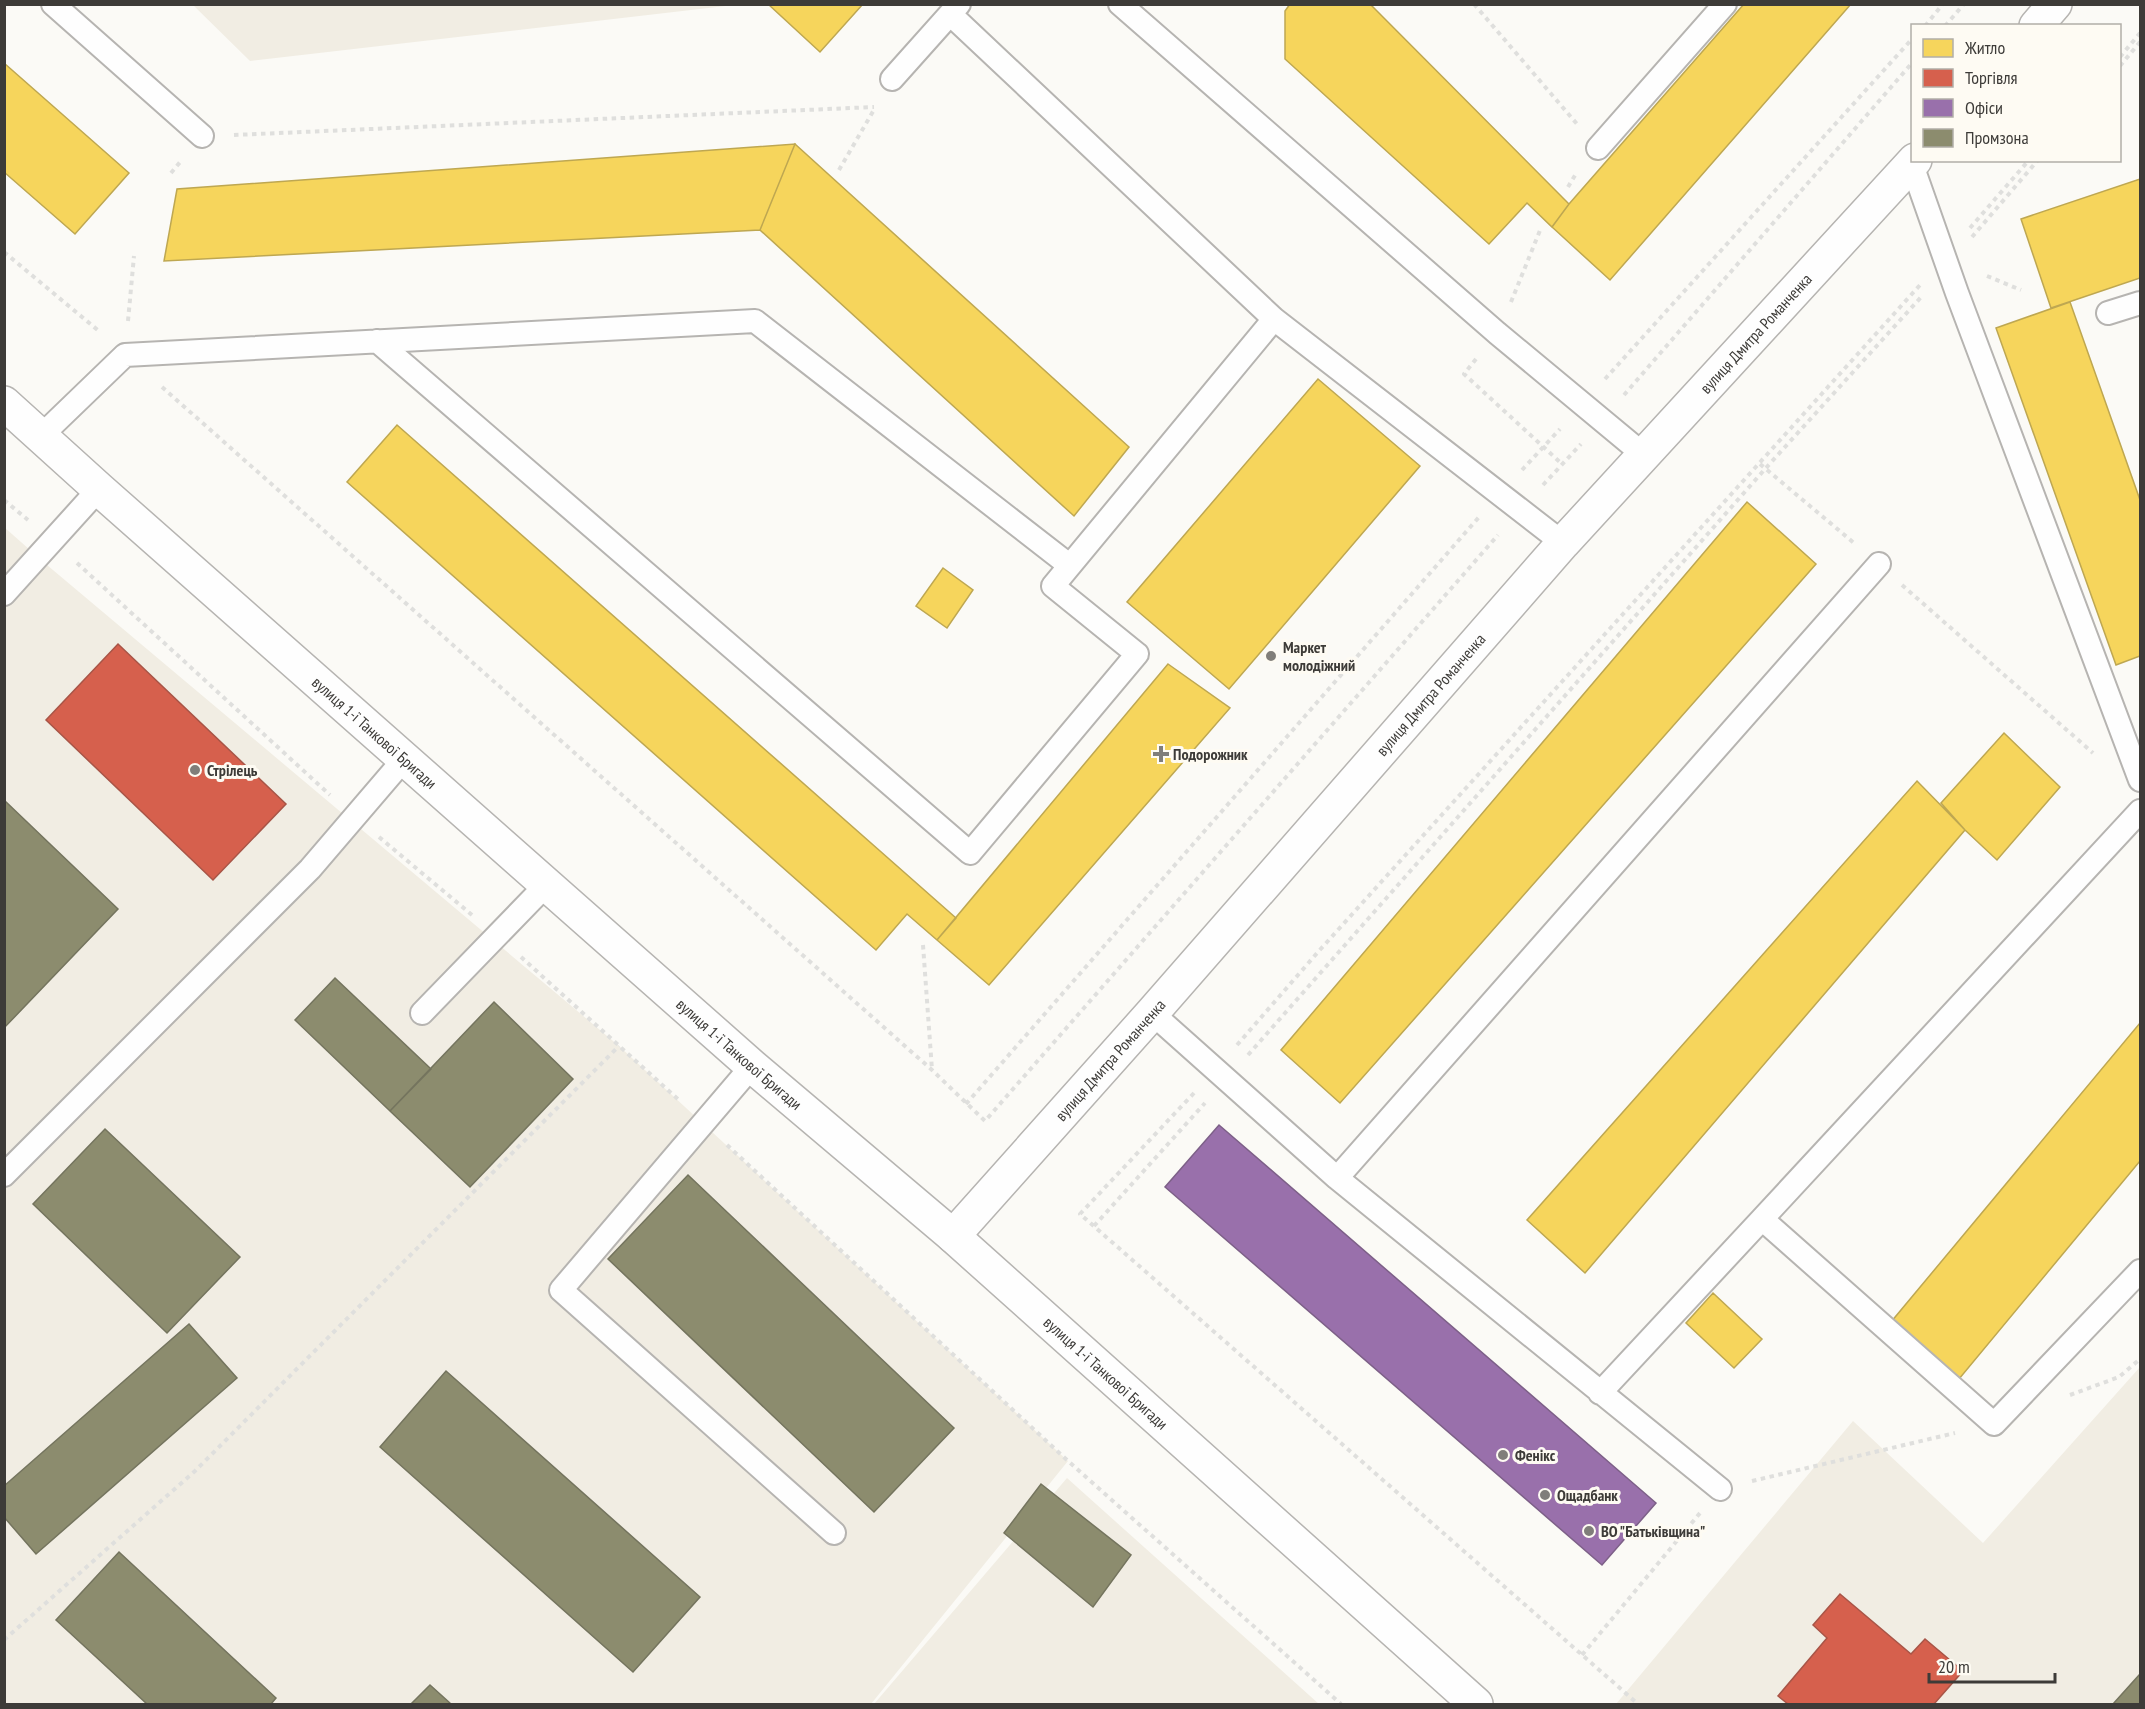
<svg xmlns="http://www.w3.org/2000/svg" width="2145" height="1709" font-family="'PT Sans Narrow',sans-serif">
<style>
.built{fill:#f1ede3}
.homes{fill:#f6d55c;stroke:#bea751;stroke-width:1.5}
.shops{fill:#d6604d;stroke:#a85547;stroke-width:1.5}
.offices{fill:#9970ab;stroke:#7d6088;stroke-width:1.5}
.industry{fill:#8c8c6e;stroke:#74745e;stroke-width:1.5}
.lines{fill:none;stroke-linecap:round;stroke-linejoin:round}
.service-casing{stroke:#b6b4b1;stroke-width:26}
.tertiary-casing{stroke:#b6b4b1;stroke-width:36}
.secondary-casing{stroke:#b6b4b1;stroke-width:36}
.path{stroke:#dfdfdd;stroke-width:4;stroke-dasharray:4.5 4.5;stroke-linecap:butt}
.service{stroke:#fefefe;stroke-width:22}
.tertiary{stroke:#fefefe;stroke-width:33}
.secondary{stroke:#fefefe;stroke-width:33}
.poi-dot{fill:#807e7a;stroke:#fefbf3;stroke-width:2}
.labels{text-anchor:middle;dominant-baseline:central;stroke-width:6;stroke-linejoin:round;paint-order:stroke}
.street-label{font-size:16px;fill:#3d3b38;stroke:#fefbf3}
.poi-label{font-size:16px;font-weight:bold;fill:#3d3b38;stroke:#fefbf3;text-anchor:start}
</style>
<rect width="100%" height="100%" fill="#fbfaf6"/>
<path class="built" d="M193 5H734L250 61Z
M4 527 47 565 619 1046 1068 1461 871 1704H5Z
M2140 1367V1704H1616L1853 1421 1983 1543Z
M1067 1478 1319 1704H874Z"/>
<path class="homes" d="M768 4H863L820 52Z
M1290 4H1370L1569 204 1552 227 1527 203 1489 244 1285 59V11Z
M1744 4H1851L1610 280 1552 227 1569 204Z
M4 63 129 173 75 234 4 172Z
M795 144 1129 447 1074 516 760 230Z
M795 144 760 230 164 261 177 189Z
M2140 179V278L2051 308 2021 219Z
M2070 302 2140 500V656L2116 665 1996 328Z
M1318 379 1420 466 1229 689 1127 602Z
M397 425 956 918 937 940 907 914 876 950 347 482Z
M1747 502 1816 564 1340 1103 1281 1050Z
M943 568 973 590 947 628 916 606Z
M1168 664 1230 708 989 985 937 940Z
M2004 733 2060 787 1997 860 1965 830 1941 803Z
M1917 781 1965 830 1585 1273 1527 1220Z
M2140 1023V1161L1959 1379 1891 1322Z
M1713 1293 1762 1339 1734 1368 1686 1323Z"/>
<path class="shops" d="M118 644 286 804 213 880 46 720Z
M1840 1594 1911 1654 1925 1639 1963 1671 1934 1704H1788L1778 1696 1827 1638 1813 1625Z"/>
<path class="offices" d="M1219 1125 1656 1503 1602 1565 1165 1187Z"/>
<path class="industry" d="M4 800 118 909 4 1028Z
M335 978 431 1069 390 1111 295 1020Z
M494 1002 573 1079 470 1187 390 1111Z
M105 1129 240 1257 167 1333 33 1204Z
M688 1175 954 1428 874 1512 608 1259Z
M189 1324 237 1378 36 1554 4 1517V1486Z
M446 1371 700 1597 633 1672 380 1447Z
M1041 1484 1131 1555 1093 1607 1004 1533Z
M119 1552 276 1698 271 1704H147L56 1620Z
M2140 1674V1704H2113Z
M430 1685 451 1704H411Z"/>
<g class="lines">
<g class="service-casing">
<path id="service" d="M53 4 202 136
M1120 4 1497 333 1644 455
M950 14 1274 319 1563 543
M892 79 959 4
M1598 148 1725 4
M1912 165 1957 293 2140 780
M2108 313 2140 303
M377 341 970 853 1137 654 1053 586 1274 319
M41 436 125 355 755 321 1069 565
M4 594 99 489
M422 1013 547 884
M1152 1013 1337 1178 1720 1489
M752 1066 561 1290 834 1533
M4 1175 310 869 405 758
M1337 1178 1879 564
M1762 1219 2140 811
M1600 1393 1762 1219 1994 1424 2140 1271"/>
</g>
<g class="tertiary-casing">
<g id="tertiary">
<path d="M2036 26 2055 4"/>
<path id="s1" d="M953 1236 1152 1013 1563 543 1915 160"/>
</g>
</g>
<g class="secondary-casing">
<g id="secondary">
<path id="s2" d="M4 403 99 489 752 1066 953 1236 1476 1704"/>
</g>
</g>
<path class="path" d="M1474 4 1577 124
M1925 26 1943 4
M1945 26 1964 4
M2120 57 2140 33
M2120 66 2140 42
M234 135 874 107
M839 170 875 108
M171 173 181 161
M1568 187 1577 172
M1970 228 2029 160
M1972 237 2038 160
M4 252 100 332
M1987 276 2021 290
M1511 302 1541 228
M128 321 134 256
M1476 359 1464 374 1562 464
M1605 379 1912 39
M162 387 932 1070 985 1121 1498 535
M1624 395 1912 63
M1760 464 1854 543
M1522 470 1560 429
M1543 485 1581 444
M4 500 28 520
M77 563 330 795
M1902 585 2093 753
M379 837 472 915
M923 945 932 1070
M521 957 680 1101
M1237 1045 1318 952 1920 285
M1248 1055 1765 469 1923 295
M1194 1093 1080 1214 1638 1704
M966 1104 1479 517
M727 1145 1068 1461 1341 1704
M1094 1226 1205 1103
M2070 1395 2119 1377 2140 1359
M1752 1481 1955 1433
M4 1640 195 1471 619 1046
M1582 1655 1700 1513"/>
<use href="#service" class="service"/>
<use href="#tertiary" class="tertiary"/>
<use href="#secondary" class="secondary"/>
</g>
<g class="poi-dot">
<circle cx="1271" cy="656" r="6"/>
<path d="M1158 745h6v6h6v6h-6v6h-6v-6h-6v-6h6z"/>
<circle cx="195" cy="770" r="6"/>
<circle cx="1503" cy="1455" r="6"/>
<circle cx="1545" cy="1495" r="6"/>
<circle cx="1589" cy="1531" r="6"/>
</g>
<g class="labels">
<g class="street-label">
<text stroke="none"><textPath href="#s1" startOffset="1208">вулиця Дмитра Романченка</textPath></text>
<text stroke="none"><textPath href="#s1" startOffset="722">вулиця Дмитра Романченка</textPath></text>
<text stroke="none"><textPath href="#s2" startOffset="496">вулиця 1-ї Танкової Бригади</textPath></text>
<text stroke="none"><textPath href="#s2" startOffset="982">вулиця 1-ї Танкової Бригади</textPath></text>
<text stroke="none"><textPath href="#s1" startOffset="236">вулиця Дмитра Романченка</textPath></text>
<text stroke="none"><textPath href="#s2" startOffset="1468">вулиця 1-ї Танкової Бригади</textPath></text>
</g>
<g class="poi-label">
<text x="1283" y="647">Маркет<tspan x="1283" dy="18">молодіжний</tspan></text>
<text x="1173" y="754">Подорожник</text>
<text x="207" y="770">Стрілець</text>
<text x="1515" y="1455">Фенікс</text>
<text x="1557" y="1495">Ощадбанк</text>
<text x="1601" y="1531">ВО "Батьківщина"</text>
</g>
</g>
<rect width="2145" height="1709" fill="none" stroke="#3d3b38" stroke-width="12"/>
<rect x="1911" y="24" width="210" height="138" fill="#fefbf3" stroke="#b1aea8" stroke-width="1.5"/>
<rect x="1923" y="39" width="30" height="18" fill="#f6d55c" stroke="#b1aea8" stroke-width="1.5"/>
<text x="1965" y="54" font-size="18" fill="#3d3b38">Житло</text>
<rect x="1923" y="69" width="30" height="18" fill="#d6604d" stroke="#b1aea8" stroke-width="1.5"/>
<text x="1965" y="84" font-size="18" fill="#3d3b38">Торгівля</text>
<rect x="1923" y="99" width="30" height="18" fill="#9970ab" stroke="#b1aea8" stroke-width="1.5"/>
<text x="1965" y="114" font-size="18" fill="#3d3b38">Офіси</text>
<rect x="1923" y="129" width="30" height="18" fill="#8c8c6e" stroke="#b1aea8" stroke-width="1.5"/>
<text x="1965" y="144" font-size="18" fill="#3d3b38">Промзона</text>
<path d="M1929 1673v9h126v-9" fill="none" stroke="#3d3b38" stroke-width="3"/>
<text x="1938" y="1673" font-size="18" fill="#3d3b38" stroke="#fefbf3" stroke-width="4.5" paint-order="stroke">20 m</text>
</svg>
